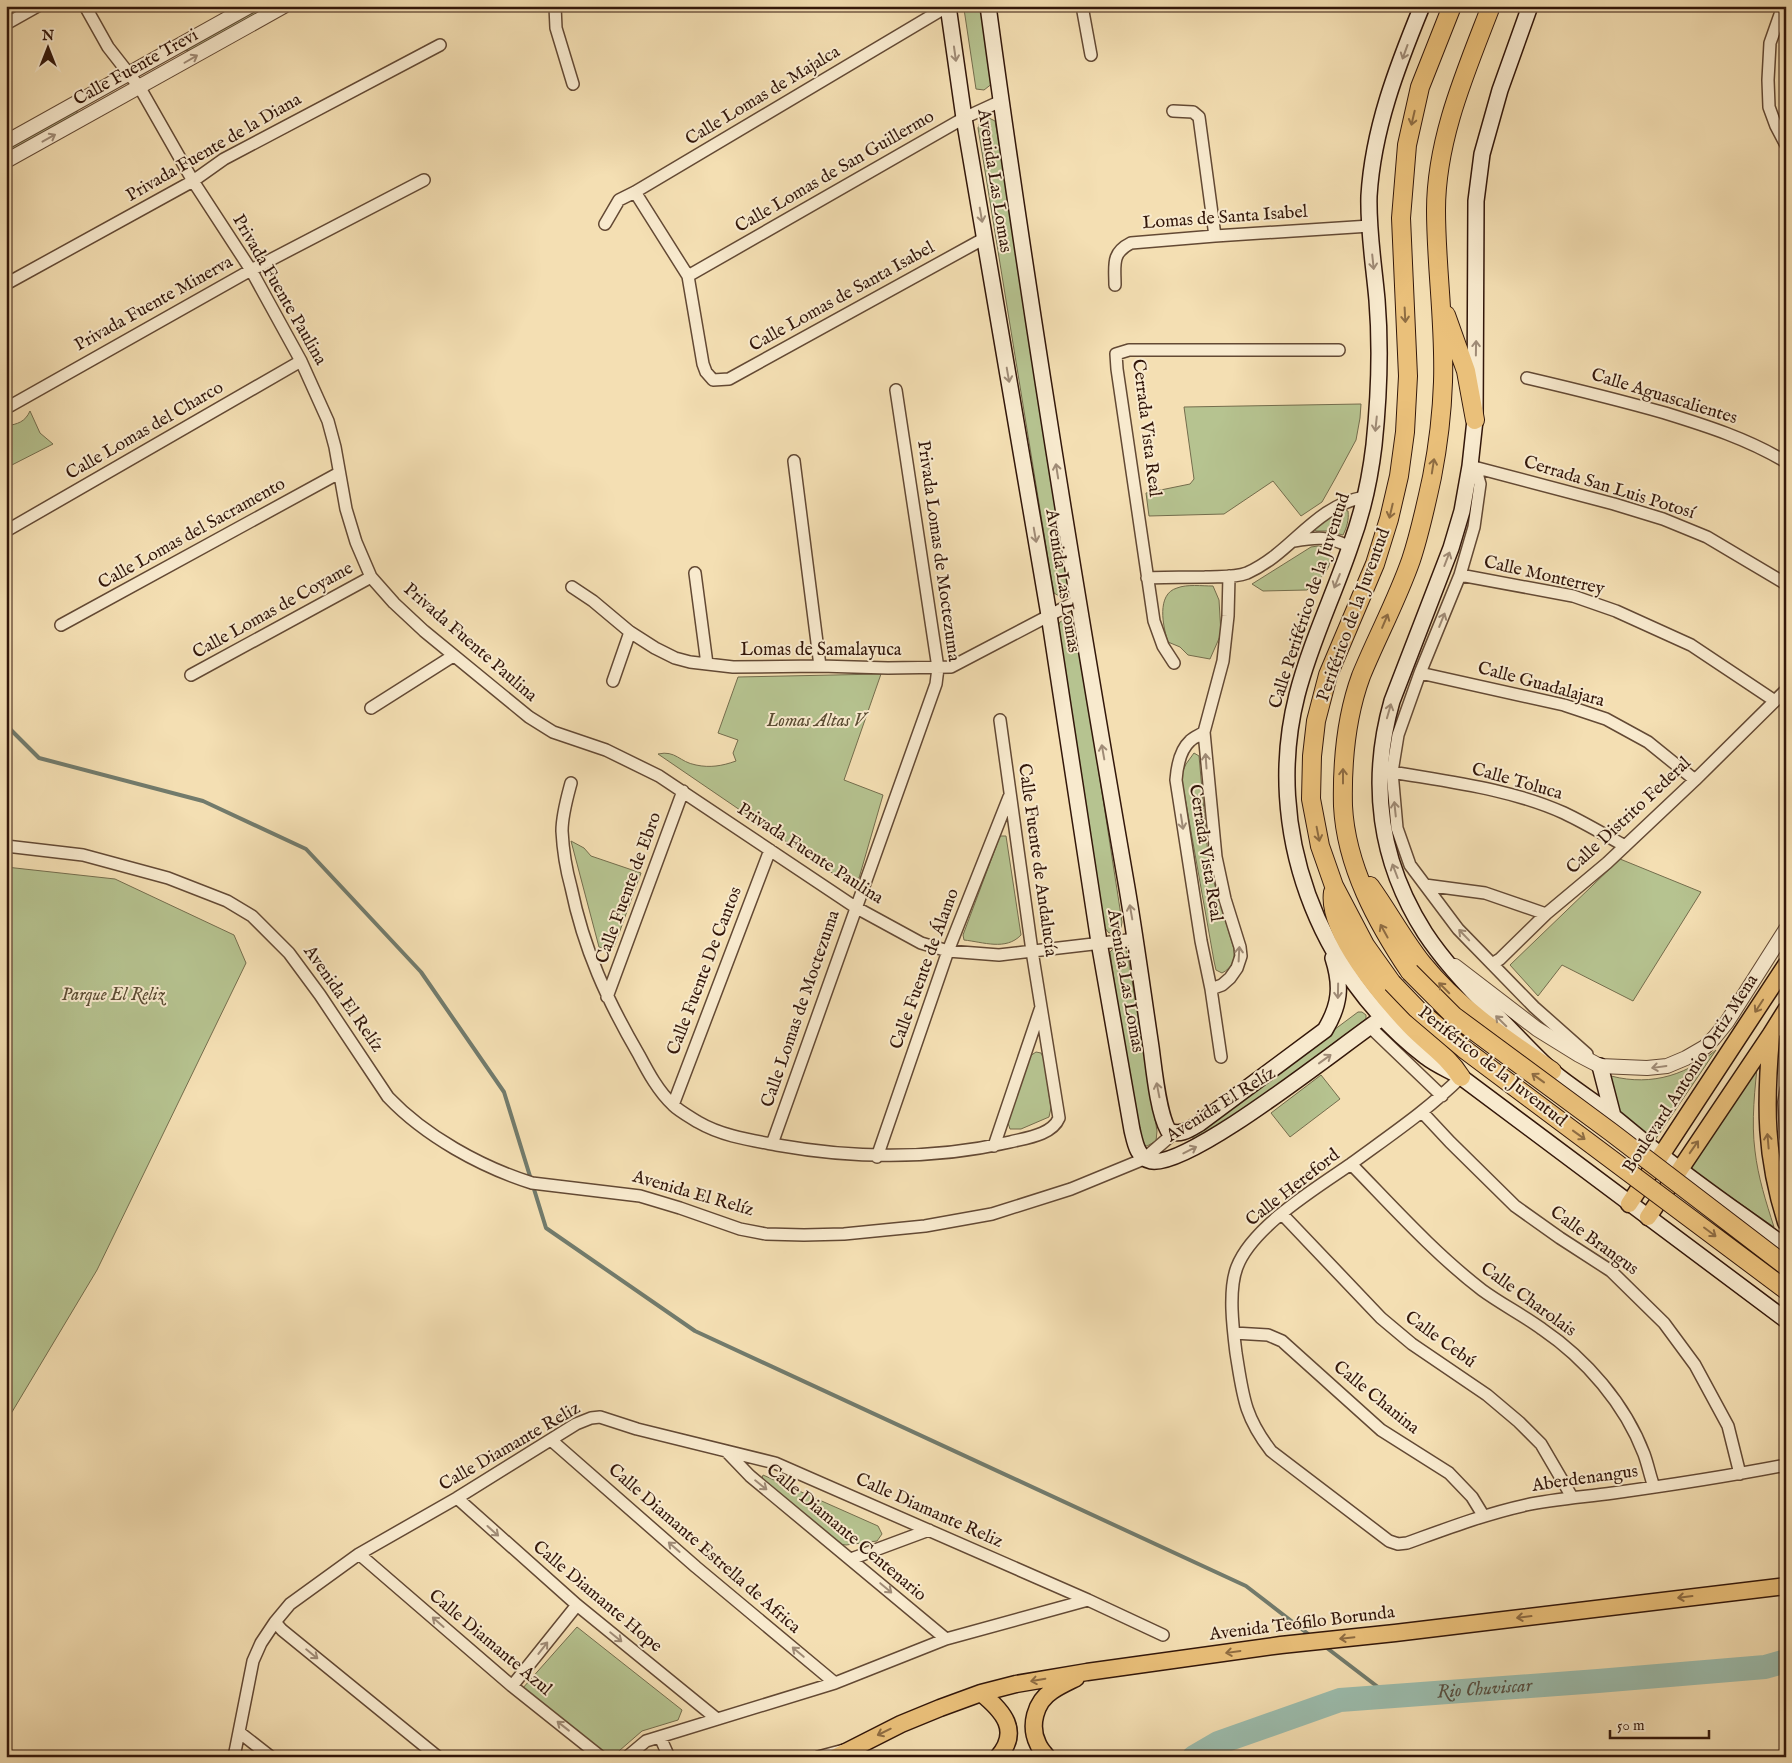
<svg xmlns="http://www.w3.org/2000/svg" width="1792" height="1763" font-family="'IM FELL English',serif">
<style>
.green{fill:#b6c390;stroke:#746d4d}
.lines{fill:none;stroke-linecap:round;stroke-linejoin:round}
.stream{stroke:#727b6c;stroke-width:4}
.river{stroke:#9cbdae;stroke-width:24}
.minor-casing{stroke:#634934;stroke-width:14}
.tertiary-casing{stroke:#634934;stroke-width:16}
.secondary-casing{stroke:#33170a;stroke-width:18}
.primary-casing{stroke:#33170a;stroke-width:19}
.trunk-casing{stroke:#33170a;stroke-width:20}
.minor{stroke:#f8eace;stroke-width:11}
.tertiary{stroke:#f8eace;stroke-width:14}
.secondary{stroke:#f8eace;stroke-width:15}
.primary{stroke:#eac07a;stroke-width:16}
.trunk{stroke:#eac07a;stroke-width:18}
.trunk-bridge-casing{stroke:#33170a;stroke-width:20;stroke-linecap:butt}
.trunk-bridge{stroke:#eac07a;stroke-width:18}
.oneway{stroke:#9f8b76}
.oneway2{stroke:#8e6c42}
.labels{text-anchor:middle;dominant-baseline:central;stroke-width:4;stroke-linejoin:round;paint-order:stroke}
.street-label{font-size:18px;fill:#33170a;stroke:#f8eace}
.park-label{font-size:18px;font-style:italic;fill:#5a4b32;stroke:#f8eace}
.water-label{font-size:19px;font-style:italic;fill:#585143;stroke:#f8eace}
</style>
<rect width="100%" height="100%" fill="#f4dfb3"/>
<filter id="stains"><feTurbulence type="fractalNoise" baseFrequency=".004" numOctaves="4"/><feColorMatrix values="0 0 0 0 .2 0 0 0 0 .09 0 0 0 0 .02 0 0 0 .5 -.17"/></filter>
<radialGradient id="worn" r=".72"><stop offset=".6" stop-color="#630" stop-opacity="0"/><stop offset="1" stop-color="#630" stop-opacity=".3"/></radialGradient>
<path class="green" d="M253 6H270L191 50 184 51 183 44Z
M965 6 981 7 993 83 984 90 976 89 964 9Z
M77 108V115L6 153V145Z
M989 118 995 121 1013 222 1069 585V591L1059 596 1054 593 1051 577 978 128 980 122Z
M1361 404 1360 418 1356 440 1335 479 1322 502 1301 516 1273 481 1224 514 1149 516 1146 493 1190 484 1194 479 1184 407Z
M30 411 40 433 53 444 6 468V426C18 424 25 422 30 411Z
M1341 509 1348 511C1349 520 1347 527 1343 535L1327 531H1316L1313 527Z
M1318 546 1329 548C1335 569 1321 577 1307 590L1263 591 1252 584 1311 547Z
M1213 586 1219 600 1221 634 1210 659 1188 655 1180 647 1168 642C1163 627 1156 594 1177 588 1187 584 1202 586 1213 586Z
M1068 617 1073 619 1076 624 1122 922 1121 928 1109 933 1104 927 1058 626 1060 622Z
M881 674 844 780 883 795 859 878 850 882 841 879 658 754C676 750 679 762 696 765 710 768 722 766 736 761L733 753 738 740 718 733 738 677Z
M1194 753 1199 756 1209 866 1234 949C1235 960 1232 968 1222 973L1216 970 1214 961 1181 775 1186 764Z
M1000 836H1006L1021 935C1006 951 983 942 964 940L963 935Z
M571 841 584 848 591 856 641 873 614 947 607 949 599 947Z
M1620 859 1701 892 1633 1001 1562 965 1538 996 1510 965Z
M6 867 115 879 234 935 246 963 97 1270 6 1422Z
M1121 947 1126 950 1128 956 1157 1131 1156 1141 1147 1146 1140 1145 1137 1139 1110 952 1114 948Z
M1358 1012H1362L1366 1015V1019L1203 1140 1193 1141V1135Z
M1716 1050 1653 1143 1619 1113 1604 1074C1645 1087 1683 1078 1716 1050Z
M1036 1052 1041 1053 1044 1059 1051 1108 1049 1117 1021 1129H1010L1008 1123 1030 1056Z
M1758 1058C1755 1088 1751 1121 1755 1151 1758 1177 1766 1202 1774 1227L1689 1168Z
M1321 1075 1340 1099 1290 1137 1271 1113Z
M763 1475 878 1526 882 1534 877 1541 846 1545 839 1544 761 1482Z
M577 1627 682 1710 678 1720 642 1731 612 1757H606L522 1689Z"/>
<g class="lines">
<path class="stream" d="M6 725 39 758 203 801 306 849 421 972 504 1092 546 1228 695 1331 1246 1586 1312 1637
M1323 1645 1391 1697"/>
<path class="river" id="s1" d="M1194 1757 1218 1743 1340 1700 1598 1681 1765 1667 1786 1661"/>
<g class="minor-casing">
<path id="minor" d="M85 6 108 47 140 88 193 181 251 270 301 361 328 421 335 447 346 509 356 542 371 577 394 603 424 631 529 717 553 732 606 750 659 776 855 907 921 943 948 951 999 955 1136 939
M555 6 556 28 573 84
M1082 6 1091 55
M1783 6 1770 43 1768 80 1769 107 1776 126 1786 145
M6 24 38 6
M1173 111 1193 112 1199 117 1215 236
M635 192 688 276 703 364 706 372 713 380 729 379 985 238
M605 224 619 200 635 192 948 6
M688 276 964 118 1001 101
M6 284 193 181 224 159 440 45
M1115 285C1115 265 1111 253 1131 243L1215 236 1370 226
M1527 378C1574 389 1619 400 1665 413 1707 426 1748 439 1786 462
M10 406 251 270 424 180
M794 461 820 666
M1470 466 1478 477 1480 484 1474 527 1460 575 1420 673 1398 735 1392 772 1397 828 1410 865 1458 929 1534 1007 1587 1054
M1470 466 1614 504 1663 519 1707 537 1786 584
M6 531 301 361
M1294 541C1317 537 1329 536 1350 547
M695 573 707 664
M1460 575 1573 596 1616 611 1691 645 1775 701
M1147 578C1167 577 1186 577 1205 577 1218 576 1234 578 1247 573 1292 553 1313 507 1364 497
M572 587 593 601 630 632 655 648 675 658 690 662 733 667 820 666 888 668 951 667 1077 601
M61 625 339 473
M1174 663 1163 646 1154 621 1117 369 1116 354 1129 350H1339
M1420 673 1564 705 1606 719 1648 742 1695 780
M191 675 371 577
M613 681 630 632
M371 708 453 656
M1204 732C1200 735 1194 737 1190 741 1180 750 1177 767 1176 780L1201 941 1211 989 1221 1057
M1392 772C1450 782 1511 789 1564 813 1585 823 1605 835 1625 846
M571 783C567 798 562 815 562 831 563 850 566 869 571 887 584 950 607 1000 639 1055 648 1072 658 1091 673 1105 679 1111 690 1117 698 1122 722 1136 750 1140 777 1145 856 1159 932 1160 1010 1142 1026 1138 1052 1135 1059 1118L1032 951 1000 720
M6 846 83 855 168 878 227 901 252 916 289 953 320 995 388 1097C425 1136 481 1167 532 1183L640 1196 680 1208 740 1229 766 1234 804 1235 844 1234 925 1226 992 1214 1071 1189 1144 1159 1174 1133
M1425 885 1485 893 1546 914
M1492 964 1500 959 1546 914 1607 863 1695 780 1786 690
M1211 989 1222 985 1230 978 1237 968 1241 956 1240 947 1225 899 1216 857 1204 732 1223 661 1228 616 1229 576
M607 997 683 791
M1370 1027 1442 1096
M1461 1077C1428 1110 1389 1136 1351 1164 1316 1188 1252 1227 1237 1267 1228 1290 1233 1329 1236 1353 1243 1396 1244 1416 1271 1451L1389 1541 1398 1544 1407 1543C1446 1529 1485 1514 1526 1505 1555 1499 1584 1497 1613 1493 1671 1485 1729 1476 1786 1465
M1786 1089 1784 1102 1786 1137
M673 1105 770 850
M1422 1112 1450 1142 1515 1206 1560 1238 1611 1271 1664 1323 1695 1365 1728 1426 1740 1474
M772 1144 925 715 936 684 938 668 896 390
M994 1146 1041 1007
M877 1157 948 951 1009 797
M1351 1164C1393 1207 1434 1253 1482 1290 1501 1304 1523 1315 1542 1329 1586 1359 1625 1404 1644 1454 1648 1465 1650 1476 1654 1487
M1282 1214 1381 1318 1412 1344 1487 1395 1519 1422 1541 1444 1572 1497
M1234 1333 1268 1335 1282 1341 1381 1430 1449 1473 1472 1497 1483 1515
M551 1440 696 1567 835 1683
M726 1451 750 1476 946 1639
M457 1498 577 1605 717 1719
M359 1554 512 1686 601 1757
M851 1559 929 1530
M275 1622 282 1630 438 1757
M512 1686 577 1605
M239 1732 271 1757
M660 1737 669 1757
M234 1757 253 1661 261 1643 275 1622 290 1604 359 1554 457 1498 576 1424 591 1418 600 1417 637 1429 775 1463 1088 1600 1163 1635
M627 1757 646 1741 835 1683 946 1639 1088 1600
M818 1757 844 1750"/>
</g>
<g class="tertiary-casing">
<path id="tertiary" d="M6 142 250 6
M6 161 284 6
M1455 966 1537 1029 1579 1055 1600 1066 1647 1068 1667 1066 1686 1058 1705 1047 1714 1038 1727 1022 1786 929"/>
</g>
<g class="secondary-casing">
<path id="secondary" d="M948 6 964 118 1049 615 1099 942 1132 1130C1135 1142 1137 1158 1151 1161 1189 1169 1343 1044 1382 1018
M988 6C1028 301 1076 595 1127 888 1136 941 1143 994 1151 1047 1154 1069 1158 1112 1168 1130 1179 1137 1190 1129 1200 1123L1325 1030C1340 1005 1342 986 1333 958
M1422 6C1397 67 1373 129 1369 196 1368 231 1374 266 1377 300 1381 349 1379 397 1374 445 1370 479 1362 515 1350 547 1333 597 1310 644 1297 695 1263 828 1317 974 1426 1057 1436 1065 1449 1070 1461 1077L1786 1320
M1530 6 1500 90 1482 154 1476 201 1475 420 1470 466 1462 511 1451 548 1392 701C1369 782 1379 861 1425 933 1446 965 1474 994 1502 1021 1519 1038 1535 1056 1553 1072 1572 1088 1594 1101 1614 1117 1629 1129 1645 1143 1661 1155 1701 1187 1744 1216 1786 1247
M1600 1066 1613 1116"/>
</g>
<g class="primary-casing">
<path id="primary" d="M1771 1037C1765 1105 1765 1156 1786 1222
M1629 1204 1786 965
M1648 1217 1771 1034 1786 1010
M981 1693C1003 1711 1021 1731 998 1757
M836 1757 901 1724 940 1708 981 1693 1016 1684 1087 1672 1281 1645 1395 1633 1786 1586
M1047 1757C1044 1753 1040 1749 1038 1744 1029 1726 1035 1702 1052 1691 1059 1686 1068 1682 1076 1678"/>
</g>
<g class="trunk-casing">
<path id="trunk" d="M1446 315 1466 371 1475 420
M1370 886C1388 911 1403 939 1422 963 1458 1008 1505 1039 1552 1071
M1333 892C1327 931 1384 997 1410 1025 1428 1044 1447 1055 1461 1077
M1410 972C1377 923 1346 866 1343 806 1342 763 1346 717 1361 676 1377 637 1397 600 1411 560 1420 533 1426 505 1432 477 1438 446 1442 413 1443 382 1445 324 1436 267 1436 210 1436 139 1466 71 1491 6
M1392 983 1365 945 1334 886 1320 846 1311 799 1312 756 1316 721 1328 675 1375 564 1389 519 1399 476 1405 432 1408 376 1401 218 1407 145 1420 87 1452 6"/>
</g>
<use href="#minor" class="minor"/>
<use href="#tertiary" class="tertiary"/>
<use href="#secondary" class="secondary"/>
<use href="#primary" class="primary"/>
<use href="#trunk" class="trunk"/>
<g class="trunk-bridge-casing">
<path id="trunk-bridge" d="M1410 972 1454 1016 1611 1132 1786 1266
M1392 983 1417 1009 1464 1049 1786 1290"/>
</g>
<use href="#trunk-bridge" class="trunk-bridge"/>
</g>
<defs><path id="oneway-shaft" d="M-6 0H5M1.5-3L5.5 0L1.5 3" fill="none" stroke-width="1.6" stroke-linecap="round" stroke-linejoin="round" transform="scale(1.25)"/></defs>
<g class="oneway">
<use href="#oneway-shaft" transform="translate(1405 52) rotate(110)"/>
<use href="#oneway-shaft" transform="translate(955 54) rotate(82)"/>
<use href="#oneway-shaft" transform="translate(191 59) rotate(-30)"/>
<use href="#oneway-shaft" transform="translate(49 138) rotate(-29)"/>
<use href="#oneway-shaft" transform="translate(981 215) rotate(80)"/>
<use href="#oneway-shaft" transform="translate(1373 262) rotate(84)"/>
<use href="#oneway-shaft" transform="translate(1476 348) rotate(-89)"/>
<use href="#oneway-shaft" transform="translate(1008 375) rotate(80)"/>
<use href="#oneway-shaft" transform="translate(1376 424) rotate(96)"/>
<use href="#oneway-shaft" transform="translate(1057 471) rotate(-99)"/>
<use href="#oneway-shaft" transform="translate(1035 535) rotate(80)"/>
<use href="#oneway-shaft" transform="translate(1447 559) rotate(-69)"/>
<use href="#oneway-shaft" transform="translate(1337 581) rotate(112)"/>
<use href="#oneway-shaft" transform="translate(1442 620) rotate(-68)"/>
<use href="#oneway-shaft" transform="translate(1389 711) rotate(-74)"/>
<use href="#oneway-shaft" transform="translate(1103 752) rotate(-100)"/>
<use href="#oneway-shaft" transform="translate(1206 761) rotate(-94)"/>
<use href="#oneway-shaft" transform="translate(1395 809) rotate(-96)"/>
<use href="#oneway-shaft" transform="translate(1182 822) rotate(81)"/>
<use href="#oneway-shaft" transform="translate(1395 871) rotate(-111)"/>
<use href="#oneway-shaft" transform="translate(1131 912) rotate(-100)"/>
<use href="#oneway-shaft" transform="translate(1464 935) rotate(-134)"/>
<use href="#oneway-shaft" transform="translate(1239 954) rotate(-87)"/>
<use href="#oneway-shaft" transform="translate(1338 991) rotate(91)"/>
<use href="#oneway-shaft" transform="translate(1501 1021) rotate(-135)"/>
<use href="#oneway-shaft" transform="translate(1325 1059) rotate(-36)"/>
<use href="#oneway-shaft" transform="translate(1659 1067) rotate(172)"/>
<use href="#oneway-shaft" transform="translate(1158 1090) rotate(-101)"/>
<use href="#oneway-shaft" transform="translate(1190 1150) rotate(-27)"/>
<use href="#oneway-shaft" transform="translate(761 1485) rotate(39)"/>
<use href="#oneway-shaft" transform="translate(493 1531) rotate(42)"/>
<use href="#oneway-shaft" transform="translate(674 1547) rotate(-139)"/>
<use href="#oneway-shaft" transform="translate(886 1588) rotate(40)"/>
<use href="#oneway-shaft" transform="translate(438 1622) rotate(-139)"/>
<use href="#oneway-shaft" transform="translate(616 1637) rotate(39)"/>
<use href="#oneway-shaft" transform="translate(543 1648) rotate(-52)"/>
<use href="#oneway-shaft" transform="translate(798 1652) rotate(-140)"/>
<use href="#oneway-shaft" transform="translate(312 1654) rotate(39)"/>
<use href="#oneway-shaft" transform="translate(563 1726) rotate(-142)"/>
</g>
<g class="oneway2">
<use href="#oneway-shaft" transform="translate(1413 118) rotate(103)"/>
<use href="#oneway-shaft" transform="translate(1405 315) rotate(87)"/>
<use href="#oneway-shaft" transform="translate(1433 466) rotate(-81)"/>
<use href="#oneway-shaft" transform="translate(1391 511) rotate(103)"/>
<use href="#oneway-shaft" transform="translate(1385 621) rotate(-67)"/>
<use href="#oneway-shaft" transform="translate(1343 776) rotate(-90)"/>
<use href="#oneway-shaft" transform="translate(1318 834) rotate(79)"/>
<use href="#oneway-shaft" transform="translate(1384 931) rotate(-119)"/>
<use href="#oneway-shaft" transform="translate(1444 988) rotate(-135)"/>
<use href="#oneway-shaft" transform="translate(1759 1006) rotate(123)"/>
<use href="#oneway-shaft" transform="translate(1538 1078) rotate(-144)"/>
<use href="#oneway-shaft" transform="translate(1579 1135) rotate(36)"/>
<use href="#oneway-shaft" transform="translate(1768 1141) rotate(-95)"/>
<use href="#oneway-shaft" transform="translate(1694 1147) rotate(-55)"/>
<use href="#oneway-shaft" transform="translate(1710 1232) rotate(37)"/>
<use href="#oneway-shaft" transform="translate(1685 1597) rotate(173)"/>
<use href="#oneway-shaft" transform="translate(1524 1617) rotate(173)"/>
<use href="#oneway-shaft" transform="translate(1347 1638) rotate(174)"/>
<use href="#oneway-shaft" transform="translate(1233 1652) rotate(172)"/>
<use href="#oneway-shaft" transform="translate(1038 1680) rotate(170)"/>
<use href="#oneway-shaft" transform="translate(884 1732) rotate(154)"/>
</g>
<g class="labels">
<g class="street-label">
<text transform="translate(136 68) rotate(-29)">Calle Fuente Trevi</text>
<text transform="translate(763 96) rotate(-31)">Calle Lomas de Majalca</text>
<text transform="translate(214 148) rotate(-30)">Privada Fuente de la Diana</text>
<text transform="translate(835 172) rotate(-30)">Calle Lomas de San Guillermo</text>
<text transform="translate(994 181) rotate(81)">Avenida Las Lomas</text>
<text transform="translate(1225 218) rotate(-4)">Lomas de Santa Isabel</text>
<text transform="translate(279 290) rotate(60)">Privada Fuente Paulina</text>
<text transform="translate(842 297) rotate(-29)">Calle Lomas de Santa Isabel</text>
<text transform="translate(154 304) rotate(-29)">Privada Fuente Minerva</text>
<text transform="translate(1664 397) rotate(17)">Calle Aguascalientes</text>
<text transform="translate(1146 428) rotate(83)">Cerrada Vista Real</text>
<text transform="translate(145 431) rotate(-30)">Calle Lomas del Charco</text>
<text transform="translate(1609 488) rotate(17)">Cerrada San Luis Potosí</text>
<text transform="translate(192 534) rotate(-29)">Calle Lomas del Sacramento</text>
<text transform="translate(938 551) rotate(82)">Privada Lomas de Moctezuma</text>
<text transform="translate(1544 576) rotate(13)">Calle Monterrey</text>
<text transform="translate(1062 581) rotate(81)">Avenida Las Lomas</text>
<text transform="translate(1310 601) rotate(-72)">Calle Periférico de la Juventud</text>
<text transform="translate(273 611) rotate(-29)">Calle Lomas de Coyame</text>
<text transform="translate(1354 615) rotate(-70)">Periférico de la Juventud</text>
<text transform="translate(470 643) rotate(41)">Privada Fuente Paulina</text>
<text x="821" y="650">Lomas de Samalayuca</text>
<text transform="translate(1541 685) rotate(15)">Calle Guadalajara</text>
<text transform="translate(1517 782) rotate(16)">Calle Toluca</text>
<text transform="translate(1629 816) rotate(-43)">Calle Distrito Federal</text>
<text transform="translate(1205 853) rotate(81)">Cerrada Vista Real</text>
<text transform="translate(810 854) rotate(33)">Privada Fuente Paulina</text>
<text transform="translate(1037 860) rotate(82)">Calle Fuente de Andalucía</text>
<text transform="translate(629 888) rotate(-70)">Calle Fuente de Ebro</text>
<text transform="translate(925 969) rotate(-70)">Calle Fuente de Álamo</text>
<text transform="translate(705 971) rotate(-69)">Calle Fuente De Cantos</text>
<text transform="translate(1125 981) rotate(80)">Avenida Las Lomas</text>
<text transform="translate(343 999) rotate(55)">Avenida El Relíz</text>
<text transform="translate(801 1009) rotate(-71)">Calle Lomas de Moctezuma</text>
<text transform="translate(1492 1067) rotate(38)">Periférico de la Juventud</text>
<text transform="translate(1691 1074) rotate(-57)">Boulevard Antonio Ortiz Mena</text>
<text transform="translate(1221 1105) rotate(-32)">Avenida El Relíz</text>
<text transform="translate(1293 1188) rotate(-38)">Calle Hereford</text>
<text transform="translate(693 1194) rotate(16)">Avenida El Relíz</text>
<text transform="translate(1594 1241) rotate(36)">Calle Brangus</text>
<text transform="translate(1528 1300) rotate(36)">Calle Charolais</text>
<text transform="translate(1440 1340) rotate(36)">Calle Cebú</text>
<text transform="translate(1376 1398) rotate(39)">Calle Chanina</text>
<text transform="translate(510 1447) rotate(-30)">Calle Diamante Reliz</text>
<text transform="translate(1585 1479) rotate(-8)">Aberdenangus</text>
<text transform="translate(929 1511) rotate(24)">Calle Diamante Reliz</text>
<text transform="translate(846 1533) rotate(40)">Calle Diamante Centenario</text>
<text transform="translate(704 1549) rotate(41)">Calle Diamante Estrella de Africa</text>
<text transform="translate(597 1597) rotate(40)">Calle Diamante Hope</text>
<text transform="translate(1302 1624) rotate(-7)">Avenida Teófilo Borunda</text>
<text transform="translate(490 1643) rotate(40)">Calle Diamante Azul</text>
</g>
<g class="park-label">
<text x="816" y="721">Lomas Altas V</text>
<text x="113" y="995">Parque El Reliz</text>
</g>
<g class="water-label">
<text stroke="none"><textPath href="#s1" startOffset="302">Rio Chuviscar</textPath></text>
</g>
</g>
<rect width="1792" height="1763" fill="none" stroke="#f4dfb3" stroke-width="25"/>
<rect x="8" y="8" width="1777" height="1748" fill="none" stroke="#33170a" stroke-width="2.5"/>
<rect x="12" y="12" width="1767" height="1738" fill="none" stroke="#33170a"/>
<g transform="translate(48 48)" stroke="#f8eace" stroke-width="4" paint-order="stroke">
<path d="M0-4L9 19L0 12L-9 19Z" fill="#33170a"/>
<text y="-8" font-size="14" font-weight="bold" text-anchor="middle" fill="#33170a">N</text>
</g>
<path d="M1610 1730v8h99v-8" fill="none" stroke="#33170a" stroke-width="2.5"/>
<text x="1617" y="1730" font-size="15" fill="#33170a" stroke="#f8eace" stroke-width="4" paint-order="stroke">50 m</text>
<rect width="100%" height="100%" filter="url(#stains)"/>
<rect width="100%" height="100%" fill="url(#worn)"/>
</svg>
